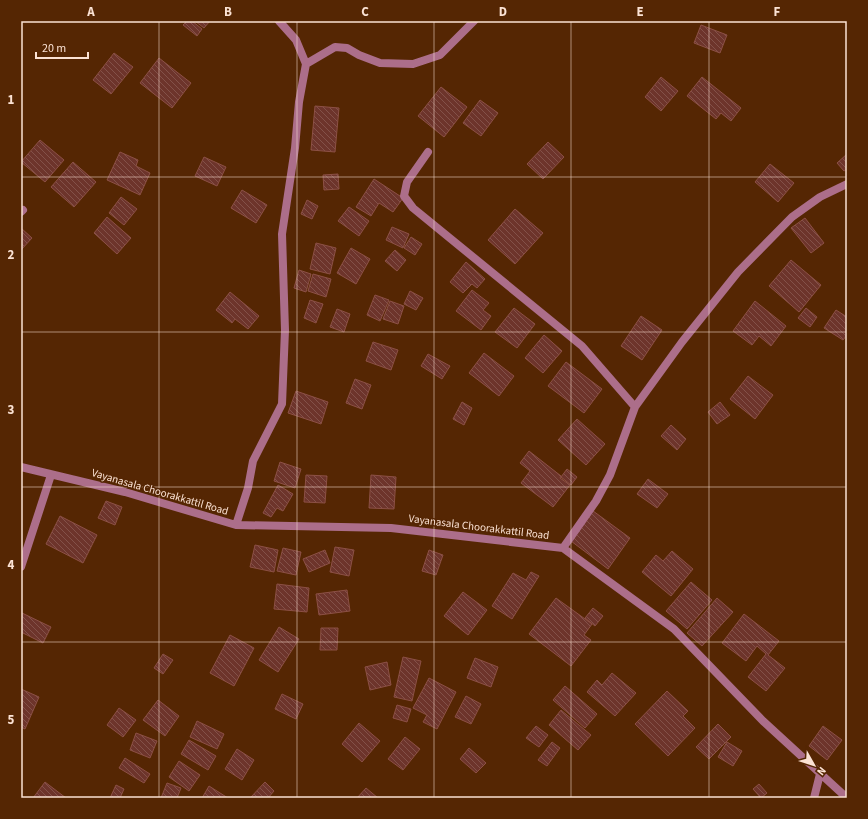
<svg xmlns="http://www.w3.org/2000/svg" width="868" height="819" font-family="'Source Sans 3',sans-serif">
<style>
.building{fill:url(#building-back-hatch);stroke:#8c5045}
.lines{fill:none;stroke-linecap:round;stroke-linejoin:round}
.minor{stroke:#ac6e8a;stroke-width:8}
.grid{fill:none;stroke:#fbe2d4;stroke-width:1;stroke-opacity:0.55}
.labels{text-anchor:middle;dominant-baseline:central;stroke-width:3;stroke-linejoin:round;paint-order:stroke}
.street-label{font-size:11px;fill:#fbe2d4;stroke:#552603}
.neatline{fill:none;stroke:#fbe2d4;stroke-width:1.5}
.grid-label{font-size:13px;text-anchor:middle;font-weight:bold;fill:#fbe2d4}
</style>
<defs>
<pattern id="building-back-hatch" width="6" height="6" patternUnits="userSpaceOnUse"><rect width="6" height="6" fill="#6d342b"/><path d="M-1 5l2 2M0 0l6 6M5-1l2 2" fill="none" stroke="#835149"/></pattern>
</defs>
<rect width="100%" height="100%" fill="#552603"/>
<path class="building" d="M187 21H192L202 29 197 36 183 25Z
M195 21H210L204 28Z
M701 25 727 35 720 53 694 43Z
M114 53 133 67 111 94 93 80Z
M159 58 191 83 172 108 140 83Z
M661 77 678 91 661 111 645 97Z
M702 77 741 108 731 121 721 113 716 119 687 96Z
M441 87 467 107 444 137 418 116Z
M480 100 498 113 481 136 463 123Z
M315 106 339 108 335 152 311 150Z
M40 140 64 160 45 182 21 162Z
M548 142 564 157 543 179 527 164Z
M120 152 138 160 136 166 150 173 140 195 107 180Z
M847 154V169L844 171 837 163Z
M204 157 226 167 217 186 195 176Z
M73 162 96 182 74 207 51 187Z
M770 164 794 183 778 202 755 182Z
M338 174 339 189 324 190 323 175Z
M374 179 403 198 393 212 379 203 371 216 356 207Z
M242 190 267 205 256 223 231 208Z
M121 197 137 209 124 225 109 213Z
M307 200 318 206 312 219 301 214Z
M349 207 369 221 359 236 338 221Z
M515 209 543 233 515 264 488 240Z
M107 217 131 238 117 254 94 233Z
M805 218 824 243 811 253 791 228Z
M392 227 409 234 403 248 386 240Z
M21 228 32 238 21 250Z
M411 237 422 244 415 255 404 248Z
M316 243 336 248 330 274 310 269Z
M351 248 370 259 356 284 337 273Z
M395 250 406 260 397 271 385 261Z
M791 260 821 285 799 312 769 286Z
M466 262 485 279 477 288 472 284 463 293 450 282Z
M299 270 311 274 306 292 294 288Z
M313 274 331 279 326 297 308 291Z
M472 290 489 303 483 310 491 316 481 330 456 311Z
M410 291 423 298 416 310 404 304Z
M230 292 259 316 248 329 235 319 232 323 216 310Z
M375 295 389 300 380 321 367 315Z
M310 300 323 304 316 323 304 318Z
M390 301 404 306 398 324 383 319Z
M755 301 786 326 771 346 759 336 752 345 733 331Z
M514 308 535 324 517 348 495 332Z
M806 308 817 317 810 327 798 318Z
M337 309 350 314 344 332 330 327Z
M836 310 847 317V335L843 340 824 328Z
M641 316 662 330 642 360 621 346Z
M544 335 562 351 543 373 525 358Z
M373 342 398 350 391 370 366 361Z
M484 353 514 376 499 396 469 373Z
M428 354 450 366 442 379 421 366Z
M566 362 602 389 584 413 548 386Z
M748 376 773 395 755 419 730 399Z
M355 379 371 385 362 409 346 403Z
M296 391 328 402 321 424 288 413Z
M462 402 472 408 464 425 453 419Z
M720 402 730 415 717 424 708 412Z
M577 419 605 444 586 465 558 440Z
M671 425 686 439 677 450 661 436Z
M529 451 561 476 560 478 570 485 553 507 521 483 530 471 520 463Z
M280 462 301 469 295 488 274 481Z
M567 469 577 477 571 485 561 477Z
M306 475 327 476 325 503 304 502Z
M371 475 396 477 394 509 369 508Z
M648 479 668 494 657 508 637 494Z
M278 485 293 494 283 511 277 508 271 517 263 513Z
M106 501 122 507 115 525 98 518Z
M589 508 630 538 608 569 567 538Z
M60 516 97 535 83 563 46 544Z
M255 545 278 550 274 572 250 567Z
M335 547 354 550 349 576 330 572Z
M283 548 301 552 296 575 277 571Z
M325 550 330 563 309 572 303 559Z
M429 550 443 555 436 575 422 571Z
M672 551 693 569 671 596 642 572 656 555 663 561Z
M531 572 539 576 512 619 492 606 513 573 526 580Z
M691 582 712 600 687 629 666 611Z
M277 584 309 588 307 612 274 609Z
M347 590 350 611 319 615 316 594Z
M463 592 487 610 468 635 444 616Z
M556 598 592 624 584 635 591 640 571 666 529 634Z
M717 598 733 612 702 646 687 633Z
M593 608 603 616 595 626 585 618Z
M22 613 51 627 43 643 21 632Z
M744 614 779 641 768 655 785 668 766 691 748 677 766 654 757 646 746 661 722 643Z
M279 627 299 639 278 672 259 660Z
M321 628H338L337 650H320Z
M230 635 254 648 234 686 210 673Z
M163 654 173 660 163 674 154 668Z
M403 657 421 661 412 701 394 697Z
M475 658 498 667 491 687 467 678Z
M387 662 391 685 370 690 365 667Z
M612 673 636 693 615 716 587 692 597 680 602 685Z
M429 678 456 692 437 729 423 722 427 715 413 708Z
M565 686 597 714 585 728 553 700Z
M21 689 39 697 25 729 21 727Z
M667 691 688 711 683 716 695 728 668 756 635 724Z
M282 694 303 704 296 719 275 709Z
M466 696 481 704 471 724 455 717Z
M158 700 179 716 165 736 143 720Z
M397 705 411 709 407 722 393 718Z
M119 708 136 720 123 737 107 725Z
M561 710 591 735 578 750 549 725Z
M197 721 224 734 217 749 190 737Z
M359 723 380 741 362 762 342 744Z
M718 724 731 737 709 759 696 747Z
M536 726 548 735 539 747 526 738Z
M823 726 842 740 827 760 809 746Z
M136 733 157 741 150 758 130 750Z
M405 737 420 749 403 770 388 759Z
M189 740 216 756 208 770 181 754Z
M552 742 560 748 547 766 538 760Z
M727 742 742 751 733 766 718 757Z
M469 748 486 763 476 773 460 759Z
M237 749 254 760 242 780 225 769Z
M125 758 150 774 144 783 119 768Z
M179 761 200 775 189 791 169 777Z
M45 782 66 798H33Z
M265 782 274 791 268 798H252L251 797Z
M167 783 181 788 177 798H161Z
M759 784 767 793 761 798 753 789Z
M116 785 124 789 120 798H110Z
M209 786 228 798H202Z
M366 788 378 798H357Z"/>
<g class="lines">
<path class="minor" d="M306 64 335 47 347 48 359 55 380 63 413 64 440 55 474 21
M428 152 407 182 404 196 413 208 582 346 635 407
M21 212 23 210
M21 467 125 492 236 525 391 528 563 548 674 629 763 721 847 798
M236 525 248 488 253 461 282 404 285 330 282 234 295 148 299 102 306 64 296 40 279 21
M563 548 596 501 610 475 635 407 682 342 738 272 792 217 820 197 847 184
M21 567 51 475
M814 798 820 774"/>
</g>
<path class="grid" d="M159 21V798M297 21V798M434 21V798M571 21V798M709 21V798M21 177H847M21 332H847M21 487H847M21 642H847"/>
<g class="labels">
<g class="street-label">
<text transform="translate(160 492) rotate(16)">Vayanasala Choorakkattil Road</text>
<text transform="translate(479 527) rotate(7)">Vayanasala Choorakkattil Road</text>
</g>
</g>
<rect width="868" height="819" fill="none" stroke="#552603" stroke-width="44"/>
<g transform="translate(814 765) rotate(129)" stroke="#552603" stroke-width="3" paint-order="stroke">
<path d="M0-3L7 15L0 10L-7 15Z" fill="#fbe2d4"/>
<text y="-6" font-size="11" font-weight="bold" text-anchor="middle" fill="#fbe2d4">N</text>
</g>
<path d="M36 52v6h52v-6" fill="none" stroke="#fbe2d4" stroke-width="2"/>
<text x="42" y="52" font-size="12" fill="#fbe2d4" stroke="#552603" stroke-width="3" paint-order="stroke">20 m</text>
<rect x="22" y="22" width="824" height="775" class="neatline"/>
<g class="grid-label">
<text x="91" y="16">A</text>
<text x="228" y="16">B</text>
<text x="365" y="16">C</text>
<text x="503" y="16">D</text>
<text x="640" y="16">E</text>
<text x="777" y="16">F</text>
<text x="11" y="104">1</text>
<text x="11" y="259">2</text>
<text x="11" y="414">3</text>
<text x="11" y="569">4</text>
<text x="11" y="724">5</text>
</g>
</svg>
